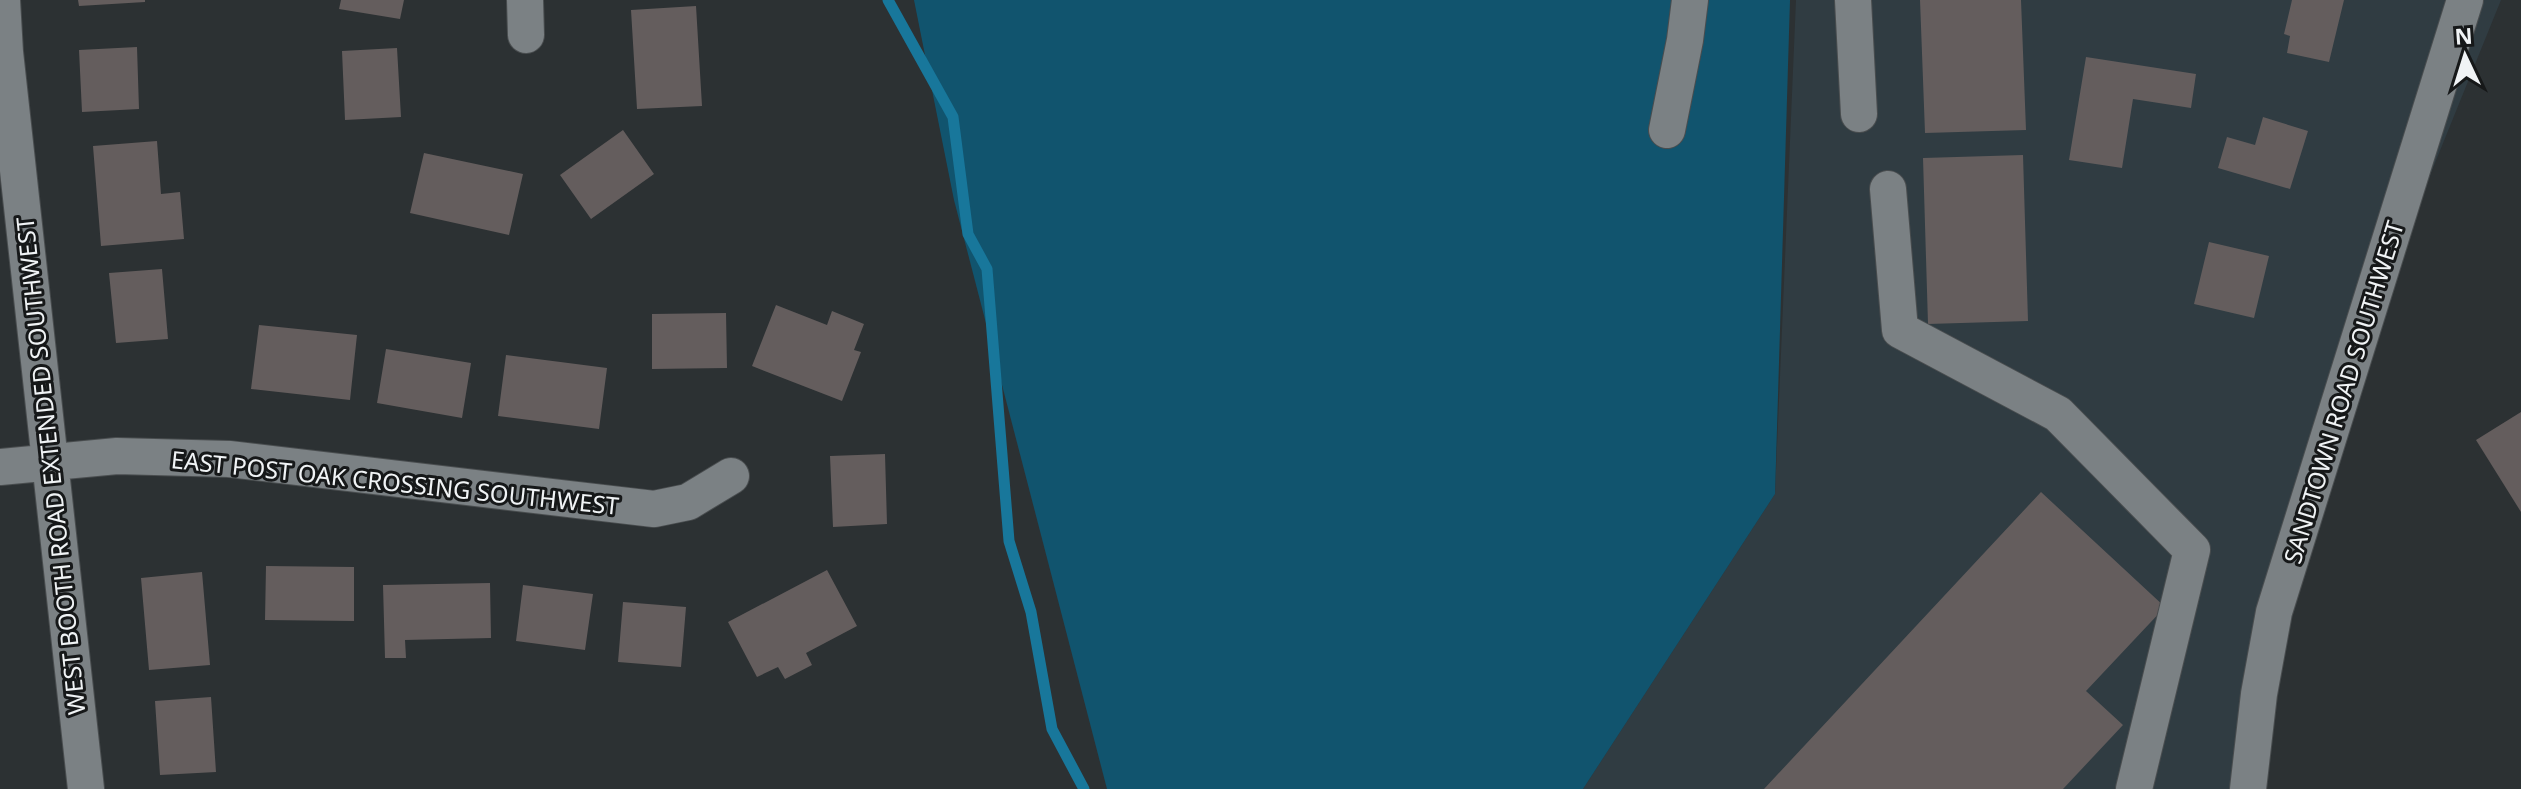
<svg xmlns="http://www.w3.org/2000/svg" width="2521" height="789" font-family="'Noto Sans',sans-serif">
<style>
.built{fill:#303c42}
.green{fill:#11546e}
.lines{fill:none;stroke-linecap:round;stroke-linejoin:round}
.stream{stroke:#18779b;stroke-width:11}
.building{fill:#645d5d}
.minor-casing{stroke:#494d4f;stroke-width:38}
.minor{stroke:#7b8184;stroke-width:36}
.labels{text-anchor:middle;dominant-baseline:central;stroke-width:6;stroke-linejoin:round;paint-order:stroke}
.street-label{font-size:24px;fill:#f0f3f5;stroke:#161819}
</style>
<rect width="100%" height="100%" fill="#2c3133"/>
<path class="built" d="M1796 0H2501L2337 405 2232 789H1583L1775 494Z"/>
<path class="green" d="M914 0H1790L1775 494 1583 789H1107L954 200Z"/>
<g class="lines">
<path class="stream" d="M888 0 953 117 968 234 987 269 1009 541 1031 612 1052 729 1084 789"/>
</g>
<path class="building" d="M78 0H145V2L79 6Z
M341 0H404L400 19 339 9Z
M1920 0H2021L2026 130 1925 133Z
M2292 0H2344L2329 62 2287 53 2290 36 2284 34Z
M696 6 702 106 637 109 631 10Z
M137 47 139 109 82 112 79 50Z
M397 48 401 117 345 120 342 51Z
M2086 57 2196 74 2191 108 2133 99 2122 168 2069 160Z
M2263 117 2308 131 2290 189 2218 168 2227 137 2255 145Z
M623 130 654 174 591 219 560 175Z
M157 141 161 194 180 192 184 239 101 246 93 146Z
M424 153 523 174 509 235 410 213Z
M2023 155 2028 321 1928 324 1923 158Z
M2209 242 2269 256 2254 318 2194 304Z
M162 269 168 339 116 343 109 273Z
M776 305 827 325 832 311 864 324 854 350 861 352 842 401 752 366Z
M726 313 727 368 652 369V314Z
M259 325 357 335 350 400 251 389Z
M386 349 471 363 462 418 377 403Z
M506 355 607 368 599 429 498 416Z
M2521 412V512L2476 440Z
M885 454 887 524 833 527 830 456Z
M2041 492 2165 607 2086 691 2123 725 2063 789H1764Z
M266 566 354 567V621L265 620Z
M827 570 857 626 806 653 812 665 785 679 778 667 757 677 728 622Z
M202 572 210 665 149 670 141 578Z
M490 583 491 638 405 640 406 658H385L383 585Z
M523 585 593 594 585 650 516 641Z
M623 602 686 607 681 667 618 662Z
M211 697 216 772 160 775 155 701Z"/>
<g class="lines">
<g class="minor-casing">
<path id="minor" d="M2 0 5 52 86 789
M525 0 526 35
M1853 0 1859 114
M1667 130 1685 40 1690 0
M1888 189 1900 330 2058 414 2192 550 2134 789
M0 467 117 456 229 459 654 509 688 502 731 476
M2248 789 2259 694 2274 612 2465 0"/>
</g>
<use href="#minor" class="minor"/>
</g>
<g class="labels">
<g class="street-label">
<text transform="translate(2343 392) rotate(-73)">SANDTOWN ROAD SOUTHWEST</text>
<text transform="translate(50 466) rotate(-96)">WEST BOOTH ROAD EXTENDED SOUTHWEST</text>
<text transform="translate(395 482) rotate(6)">EAST POST OAK CROSSING SOUTHWEST</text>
</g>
</g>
<g transform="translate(2465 56) rotate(356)" stroke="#161819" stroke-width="6" paint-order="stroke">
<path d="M0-6L14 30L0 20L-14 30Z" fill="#f0f3f5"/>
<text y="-12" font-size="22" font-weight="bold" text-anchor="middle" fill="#f0f3f5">N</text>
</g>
</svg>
